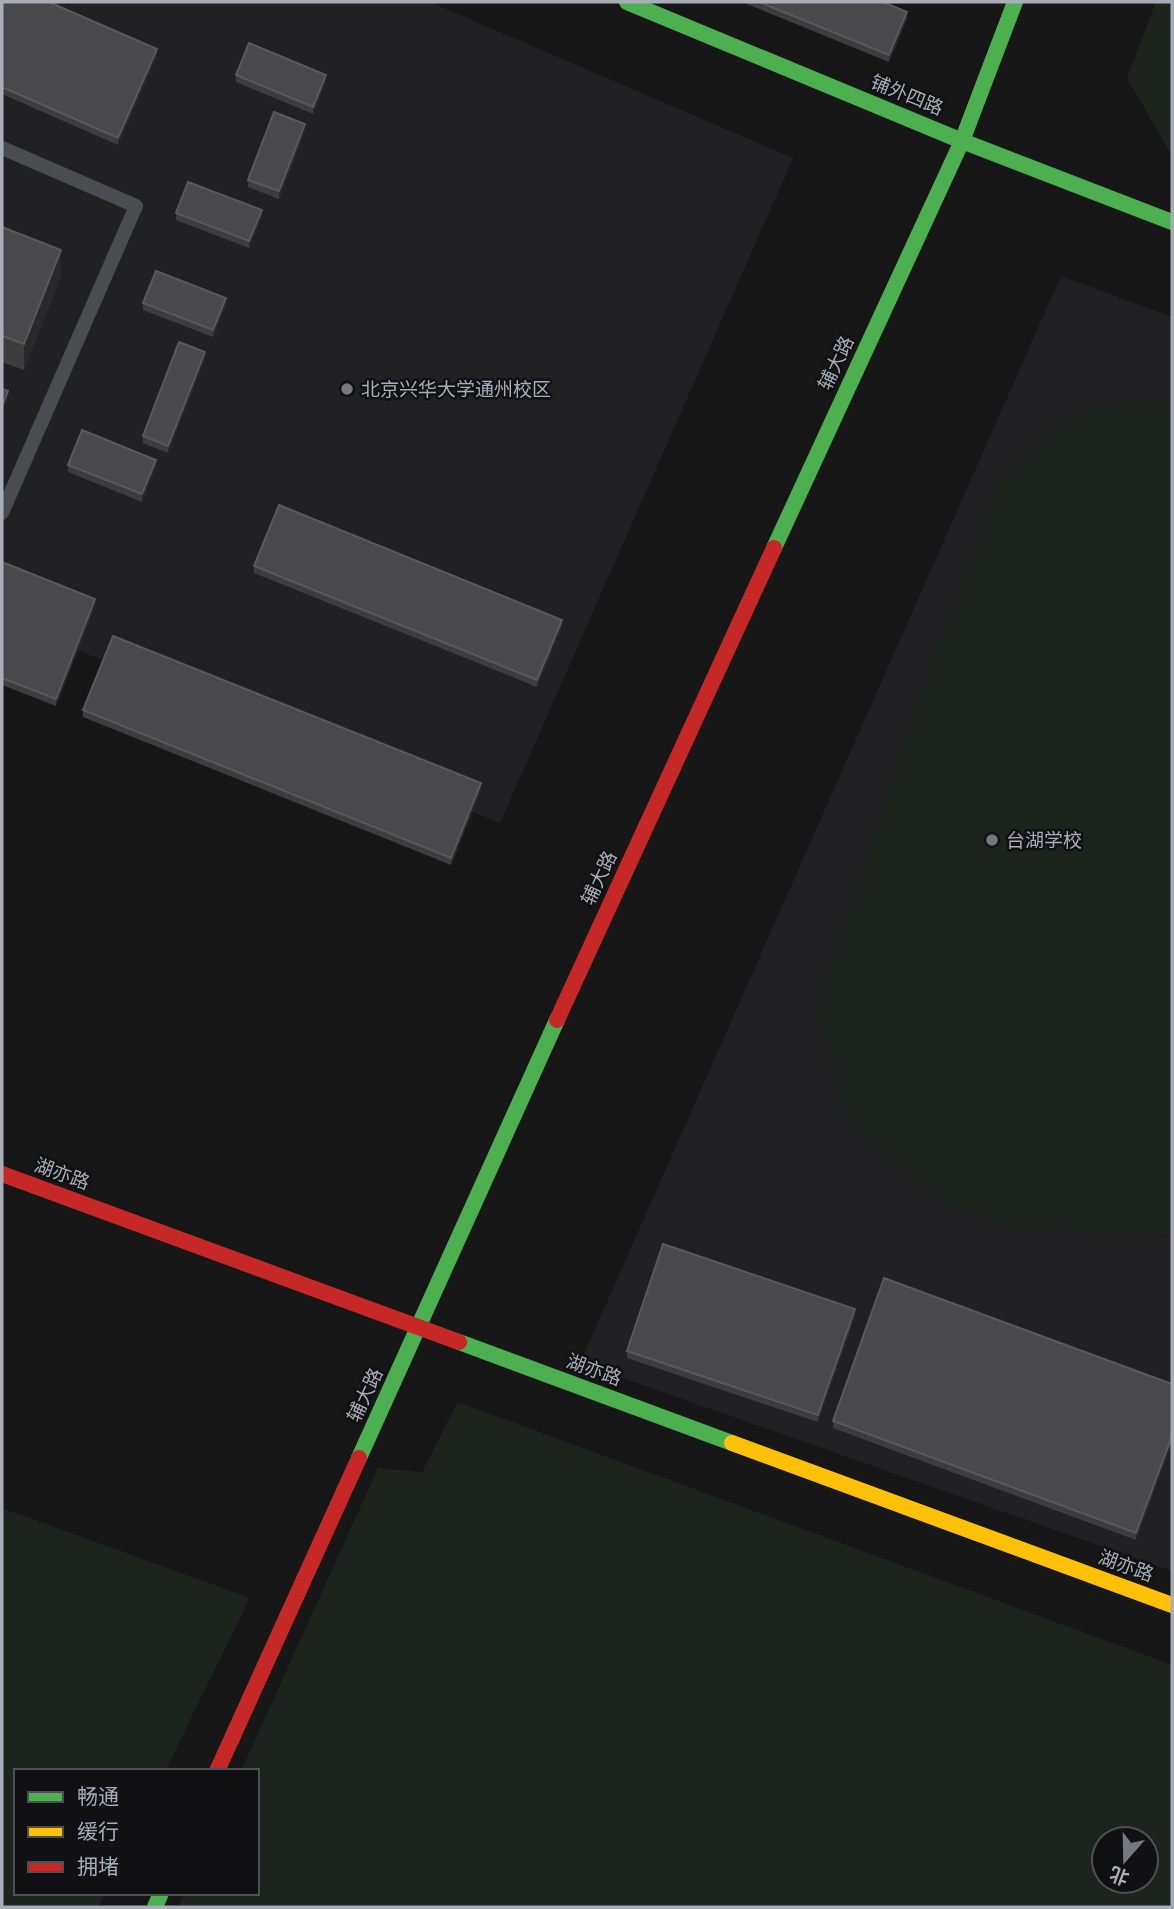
<svg xmlns="http://www.w3.org/2000/svg" width="1174" height="1909" font-family="Roboto,'Noto Sans SC',sans-serif">
<style>
.built{fill:#212123}
.green{fill:#1d241e;fill-rule:evenodd}
.lines{fill:none;stroke-linecap:round;stroke-linejoin:round}
.lane{stroke:#4b4c50;stroke-width:14}
.fast{stroke:#4caf50;stroke-width:16}
.slow{stroke:#ffc107;stroke-width:16}
.jam{stroke:#c62828;stroke-width:16}
.wall{fill:#3d3d3f}
.shaded-wall{fill:#29292a}
.building{fill:#49494c;stroke:#58595d;stroke-width:2}
.poi-dot{fill:#757880;stroke:#111113;stroke-width:2.5}
.labels{text-anchor:middle;dominant-baseline:central;stroke-width:5;stroke-linejoin:round;paint-order:stroke}
.street-label{font-size:19px;fill:#a8adb8;stroke:#111113}
.poi-label{font-size:19px;fill:#a8adb8;stroke:#111113;text-anchor:start}
</style>
<rect width="100%" height="100%" fill="#171717"/>
<path class="built" d="M2 2H430L793 158 500 823 2 619Z
M1061 276 1172 317V1571L580 1363Z"/>
<path class="green" d="M1156 2H1172V152L1169 151 1127 78Z
M1172 400V1238L1150 1233 1017 1228 942 1205 850 1127 815 1001 993 486 1057 418 1135 401Z
M458 1402 1172 1665V1907H178L185 1893H257V1771H241L378 1468 422 1472ZM1104 1839H1146V1881H1104Z
M2 1508 250 1598 165 1771H16V1893H105L98 1907H2Z"/>
<g class="lines">
<path class="lane" d="M2 148 136 206 2 513"/>
<path class="fast" d="M627 2 962 141 1172 222
M774 548 962 141 1015 2
M459 1342 732 1443
M359 1458 557 1020
M155 1907 161 1893"/>
<path class="slow" d="M732 1443 1172 1605"/>
<path class="jam" d="M557 1020 774 548
M2 1174 459 1342
M217 1771 359 1458"/>
</g>
<path class="wall" d="M2 2 157 56 118 145 2 94Z
M742 2H883L907 19 889 62Z
M236 75 326 83 313 114 236 82Z
M305 131 279 199 248 187V180Z
M176 213 262 217 249 248 176 220Z
M2 227 61 276 24 370 2 362Z
M143 303 226 305 213 337 143 310Z
M205 359 168 453 143 443V436Z
M68 465 156 467 142 502 68 472Z
M2 562 95 606 56 706 2 685Z
M254 566 562 627 537 687 254 573Z
M83 710 481 790 451 865 83 717Z
M855 1316 818 1422 627 1358V1351Z
M1172 1384V1443L1136 1540 833 1428V1421Z"/>
<path class="shaded-wall" d="M907 12V19L889 62V55Z
M157 49V56L118 145V138Z
M326 75V83L313 114V107Z
M305 124V131L279 199V191Z
M262 210V217L249 248V241Z
M61 250V276L24 370V344Z
M226 298V305L213 337V330Z
M205 352V359L168 453V446Z
M8 391V398L2 413V406Z
M156 460V467L142 502V494Z
M95 599V606L56 706V699Z
M562 620V627L537 687V680Z
M481 783V790L451 865V858Z
M855 1309V1316L818 1422V1415Z
M1172 1436V1443L1136 1540V1533Z"/>
<path class="building" d="M2 2H49L157 49 118 138 2 87Z
M759 2H883L907 12 889 55Z
M249 43 326 75 313 107 236 75Z
M274 112 305 124 279 191 248 180Z
M188 182 262 210 249 241 176 213Z
M2 227 61 250 24 344 2 336Z
M156 271 226 298 213 330 143 303Z
M179 342 205 352 168 446 143 436Z
M2 389 8 391 2 406Z
M82 430 156 460 142 494 68 465Z
M279 505 562 620 537 680 254 566Z
M2 562 95 599 56 699 2 678Z
M113 636 481 783 451 858 83 710Z
M663 1244 855 1309 818 1415 627 1351Z
M884 1278 1172 1384V1436L1136 1533 833 1421Z"/>
<g class="poi-dot">
<circle cx="347" cy="389" r="7"/>
<circle cx="992" cy="840" r="7"/>
</g>
<g class="labels">
<g class="street-label">
<text transform="translate(907 95) rotate(22)">铺外四路</text>
<text transform="translate(836 363) rotate(-65)">辅大路</text>
<text transform="translate(599 878) rotate(-65)">辅大路</text>
<text transform="translate(62 1174) rotate(20)">湖亦路</text>
<text transform="translate(594 1370) rotate(20)">湖亦路</text>
<text transform="translate(365 1395) rotate(-65)">辅大路</text>
<text transform="translate(1126 1566) rotate(20)">湖亦路</text>
</g>
<g class="poi-label">
<text x="361" y="389">北京兴华大学通州校区</text>
<text x="1006" y="840">台湖学校</text>
</g>
</g>
<rect width="1174" height="1909" fill="none" stroke="#a8adb8" stroke-width="7"/>
<rect x="14" y="1769" width="245" height="126" fill="#111113" stroke="#4d4f55" stroke-width="2"/>
<rect x="28" y="1792" width="35" height="10" fill="#4caf50" stroke="#4d4f55" stroke-width="2"/>
<text x="77" y="1804" font-size="21" fill="#a8adb8">畅通</text>
<rect x="28" y="1827" width="35" height="10" fill="#ffc107" stroke="#4d4f55" stroke-width="2"/>
<text x="77" y="1839" font-size="21" fill="#a8adb8">缓行</text>
<rect x="28" y="1862" width="35" height="10" fill="#c62828" stroke="#4d4f55" stroke-width="2"/>
<text x="77" y="1874" font-size="21" fill="#a8adb8">拥堵</text>
<g transform="translate(1125 1860) rotate(200)"><circle r="33" fill="#111113" stroke="#4d4f55" stroke-width="2"/>
<path d="M0-5L12 26L0 18L-12 26Z" fill="#757880"/>
<text y="-10" font-size="19" font-weight="bold" text-anchor="middle" fill="#a8adb8">北</text>
</g>
</svg>
